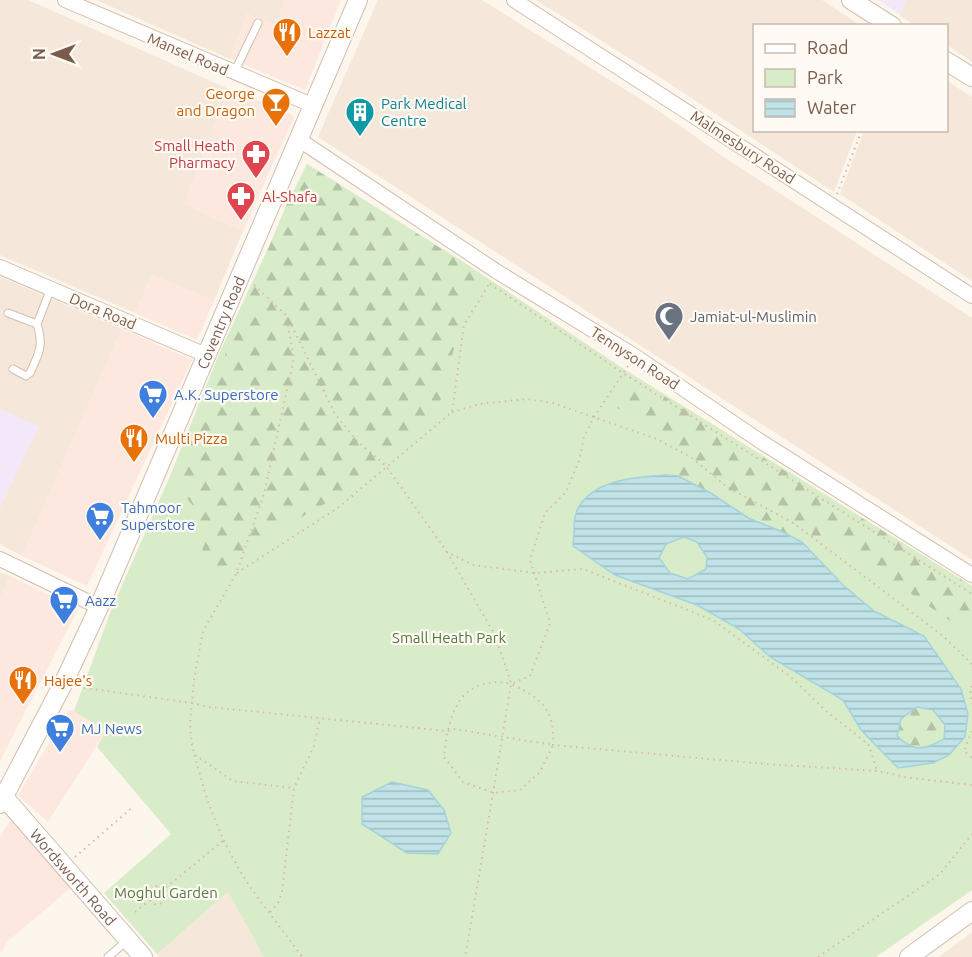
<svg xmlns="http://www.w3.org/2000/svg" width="972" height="957" font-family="Ubuntu,sans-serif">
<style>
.residential{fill:#f5e8da}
.commercial{fill:#fde8e0}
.education{fill:#f3e8fa}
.green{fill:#d8ecc9}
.forest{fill:url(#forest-firs)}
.water{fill:url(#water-rules);stroke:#a5d3da;stroke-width:1.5;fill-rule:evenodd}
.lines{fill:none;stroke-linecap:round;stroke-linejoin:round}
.service-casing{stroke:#d1beb0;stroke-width:9}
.minor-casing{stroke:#d1beb0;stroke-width:16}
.tertiary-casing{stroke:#d1beb0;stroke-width:20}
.path{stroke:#d9b8a5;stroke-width:2;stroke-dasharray:1.5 4.5;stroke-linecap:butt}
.service{stroke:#fff;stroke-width:7}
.minor{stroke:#fff;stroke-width:14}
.tertiary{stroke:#fff;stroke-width:18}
.labels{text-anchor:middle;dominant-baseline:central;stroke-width:4.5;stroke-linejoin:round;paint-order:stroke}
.food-label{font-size:15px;fill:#c56008;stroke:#fffaf3;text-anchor:start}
.street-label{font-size:15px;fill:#7a5c4d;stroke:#fffaf3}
.culture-label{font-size:15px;fill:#0d838f;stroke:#fffaf3;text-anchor:start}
.health-label{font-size:15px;fill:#be3a42;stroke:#fffaf3;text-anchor:end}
.worship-label{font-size:15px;fill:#5b616d;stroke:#fffaf3;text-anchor:start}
.shop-label{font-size:15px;fill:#366cbe;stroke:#fffaf3;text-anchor:start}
.park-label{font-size:15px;fill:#537a41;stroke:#fffaf3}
</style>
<defs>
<pattern id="forest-firs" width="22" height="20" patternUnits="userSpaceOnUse" patternTransform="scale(1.5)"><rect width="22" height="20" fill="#d8ecc9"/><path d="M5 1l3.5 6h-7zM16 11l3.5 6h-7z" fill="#b4c2a5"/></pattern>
<pattern id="water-rules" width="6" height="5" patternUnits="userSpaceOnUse" patternTransform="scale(1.5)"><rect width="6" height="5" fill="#bfe3e8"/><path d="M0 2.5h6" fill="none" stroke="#a0bbbe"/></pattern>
</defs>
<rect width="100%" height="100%" fill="#fdf6ec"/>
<path class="residential" d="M0 0H28L229 89 184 204 243 231 214 301 152 275 135 313 0 255Z
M96 0H285L275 26 247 14 230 59Z
M378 0H482L656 109 727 159 972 318V560L318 137Z
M536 0H822L860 25 754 26V130L857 131 834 192 661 78Z
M906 0H972V62L947 45 946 26 915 25 900 16Z
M947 81 972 97V281L840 194 864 131 946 130Z
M0 277 122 329 22 556 0 544V507L38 427 0 409Z
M0 572 10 576 0 599Z
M228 892 264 957H159L157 954Z
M972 932V957H939Z"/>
<path class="commercial" d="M285 0H341L305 90 230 59 247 14 275 25Z
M229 89 288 112 294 117 243 231 184 204Z
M152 275 214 301 197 340 135 313Z
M122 329 192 360 87 586 22 556Z
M10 576 78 609 0 761V599Z
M73 710 106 731 48 822 18 795 68 711Z
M13 821 73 886 7 942 2 952 0 951V837L9 822Z"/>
<path class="education" d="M878 0H906L901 15Z
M0 409 39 427 0 507Z"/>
<path class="green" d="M307 164 465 263 624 369 972 586V890L876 957H264L228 892 157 954 104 893 171 834 97 747 106 731 74 711 112 608 170 476 219 354Z"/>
<path class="forest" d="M307 164 478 272 463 313 438 410 345 492 300 518 224 575 212 577 201 554 211 525 199 521 195 508 173 482 285 208Z
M636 379 972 586V636L828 536 802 542 781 531 750 519 709 492 678 476 672 437 615 407Z
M917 707 933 710 945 725 944 739C923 750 916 753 897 737L901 719Z"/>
<path class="water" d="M665 475 678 476 709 492 750 519 781 531 802 542 843 585 874 611 924 636 961 689 968 714 965 737 949 755 933 763 898 768 861 730 843 700 770 657 739 629 697 605 615 575 573 546C575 534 572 519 578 508 595 479 636 477 665 475ZM684 537 697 542 707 557 706 569 688 579 670 573 659 558 666 544ZM917 707 933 710 945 725 944 739C924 750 915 753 897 736L901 719Z
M392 782 428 790 444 810 451 833 438 854 407 853 362 824V797Z"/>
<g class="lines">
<g class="service-casing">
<path id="service" d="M234 73 258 23
M8 313 37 324 51 288
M13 369 26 376 30 373C39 353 44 346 37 324
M108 957 128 940"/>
</g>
<g class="minor-casing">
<path id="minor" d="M65 0 312 105
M514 0 972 296
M298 139 496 271 635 356 757 439 972 575
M0 267 206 355
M0 559 99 607"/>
</g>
<g class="tertiary-casing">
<g id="tertiary">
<path d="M851 0 892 26"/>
<path d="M946 61 972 77"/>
<path id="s1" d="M0 796 4 797 143 957"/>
<path id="s2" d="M0 804 64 682 99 607 358 0"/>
<path d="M909 957 972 911"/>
</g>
</g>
<path class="path" d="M837 194 862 130
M490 284 623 373 972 594
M254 285 286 315 294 358 264 494 236 574 203 631 194 680 192 703 209 707 447 731 454 729 553 745 540 772 520 790 494 793 463 782 444 757C447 729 452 692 484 684 494 682 500 681 511 684 496 775 481 866 465 957
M289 320 335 414 356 440 386 466 447 552 473 565 535 573 583 569 713 620 791 677 826 711 869 745 877 771
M628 366 594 417 584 437 579 461 566 492 545 513 530 560 550 623 530 676 511 684C541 698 555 709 553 745L766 764 877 771 911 778 972 785
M452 412 480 404 527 399 553 403 657 439 692 458 727 487 790 521 808 534 943 636 972 664
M447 552 495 635 511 683
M237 573 339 507 452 412 464 325 489 284
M972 686 970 689 972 704
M78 687 192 703C188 732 191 743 199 771 210 814 229 858 256 895 271 916 287 936 302 957
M972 731 964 751 972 758
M195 755 233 781 294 788
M75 857 134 806
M150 900 156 905 162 903 164 899 163 890
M135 912 150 900 151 889 156 886 163 890 224 840
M270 912 278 903 282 892 294 788 314 746 320 718
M818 957 940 874 972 834"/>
<use href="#service" class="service"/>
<use href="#minor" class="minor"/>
<use href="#tertiary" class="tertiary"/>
</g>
<defs>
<g id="restaurant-pin" transform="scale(1.5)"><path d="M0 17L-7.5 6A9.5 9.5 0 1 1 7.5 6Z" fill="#e8710a" stroke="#fffaf3"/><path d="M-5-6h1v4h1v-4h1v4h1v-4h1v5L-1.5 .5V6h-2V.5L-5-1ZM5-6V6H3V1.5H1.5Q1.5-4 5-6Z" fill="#fff"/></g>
<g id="bar-pin" transform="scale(1.5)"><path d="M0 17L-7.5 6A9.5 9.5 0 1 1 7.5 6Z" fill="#e8710a" stroke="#fffaf3"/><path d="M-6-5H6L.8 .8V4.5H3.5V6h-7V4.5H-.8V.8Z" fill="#fff"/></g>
<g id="building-pin" transform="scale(1.5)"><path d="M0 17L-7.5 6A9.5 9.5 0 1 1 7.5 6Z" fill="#0f9aa8" stroke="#fffaf3"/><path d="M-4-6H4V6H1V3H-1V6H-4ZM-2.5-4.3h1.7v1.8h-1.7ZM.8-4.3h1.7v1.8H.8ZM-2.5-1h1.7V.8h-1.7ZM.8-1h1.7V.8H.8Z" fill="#fff"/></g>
<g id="pharmacy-pin" transform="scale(1.5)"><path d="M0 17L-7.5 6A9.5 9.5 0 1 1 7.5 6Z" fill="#e0444e" stroke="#fffaf3"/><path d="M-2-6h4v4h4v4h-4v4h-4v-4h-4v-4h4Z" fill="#fff"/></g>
<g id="mosque-pin" transform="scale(1.5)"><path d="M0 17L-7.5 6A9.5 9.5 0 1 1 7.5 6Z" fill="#6b7280" stroke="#fffaf3"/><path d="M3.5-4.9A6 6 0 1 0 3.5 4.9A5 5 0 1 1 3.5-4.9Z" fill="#fff"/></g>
<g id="supermarket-pin" transform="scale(1.5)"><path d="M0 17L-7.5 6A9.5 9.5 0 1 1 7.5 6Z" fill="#3f7fe0" stroke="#fffaf3"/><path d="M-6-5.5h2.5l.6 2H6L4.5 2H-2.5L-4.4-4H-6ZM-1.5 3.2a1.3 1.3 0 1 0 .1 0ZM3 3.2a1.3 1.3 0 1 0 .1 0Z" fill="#fff"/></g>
</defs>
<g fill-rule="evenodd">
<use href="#restaurant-pin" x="287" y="32"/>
<use href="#bar-pin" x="276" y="102"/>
<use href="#building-pin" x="360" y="112"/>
<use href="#pharmacy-pin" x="256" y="154"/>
<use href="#pharmacy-pin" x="241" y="196"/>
<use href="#mosque-pin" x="669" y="316"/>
<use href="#supermarket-pin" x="153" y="394"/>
<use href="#restaurant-pin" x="134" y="438"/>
<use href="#supermarket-pin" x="100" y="516"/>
<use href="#supermarket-pin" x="64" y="600"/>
<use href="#restaurant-pin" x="23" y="680"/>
<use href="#supermarket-pin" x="60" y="728"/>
</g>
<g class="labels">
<g class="food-label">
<text x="308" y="32">Lazzat</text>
<text x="255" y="93" text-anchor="end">George<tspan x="255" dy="17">and Dragon</tspan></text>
<text x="155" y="438">Multi Pizza</text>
<text x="44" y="680">Hajee's</text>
</g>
<g class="street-label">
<text transform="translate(188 54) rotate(23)">Mansel Road</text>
<text transform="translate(743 147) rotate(33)">Malmesbury Road</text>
<text transform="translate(103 311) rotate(23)">Dora Road</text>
<text stroke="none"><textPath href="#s2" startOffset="530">Coventry Road</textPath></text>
<text transform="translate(635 358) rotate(33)">Tennyson Road</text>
<text stroke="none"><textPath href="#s1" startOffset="110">Wordsworth Road</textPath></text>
</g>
<g class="culture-label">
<text x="381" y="103">Park Medical<tspan x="381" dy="17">Centre</tspan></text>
</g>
<g class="health-label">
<text x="235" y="145">Small Heath<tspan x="235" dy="17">Pharmacy</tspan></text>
<text x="262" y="196" text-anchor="start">Al-Shafa</text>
</g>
<g class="worship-label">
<text x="690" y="316">Jamiat-ul-Muslimin</text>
</g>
<g class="shop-label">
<text x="174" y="394">A.K. Superstore</text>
<text x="121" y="507">Tahmoor<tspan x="121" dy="17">Superstore</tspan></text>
<text x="85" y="600">Aazz</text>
<text x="81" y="728">MJ News</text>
</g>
<g class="park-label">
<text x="449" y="637">Small Heath Park</text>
<text x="166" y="892">Moghul Garden</text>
</g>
</g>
<rect x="753" y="24" width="195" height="108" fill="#fffaf3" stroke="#cabbb1" stroke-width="1.5"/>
<rect x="765" y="44" width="30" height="9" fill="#ffffff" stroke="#cabbb1" stroke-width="1.5"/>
<text x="807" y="54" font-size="18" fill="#7a5c4d">Road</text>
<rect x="765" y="69" width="30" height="18" fill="#d8ecc9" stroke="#cabbb1" stroke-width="1.5"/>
<text x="807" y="84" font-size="18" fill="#7a5c4d">Park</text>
<rect x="765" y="99" width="30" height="18" fill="url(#water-rules)" stroke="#cabbb1" stroke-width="1.5"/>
<text x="807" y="114" font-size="18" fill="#7a5c4d">Water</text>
<g transform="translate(54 54) rotate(270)" stroke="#fffaf3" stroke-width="4.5" paint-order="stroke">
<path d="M0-4.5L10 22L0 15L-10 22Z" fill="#7a5c4d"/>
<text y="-9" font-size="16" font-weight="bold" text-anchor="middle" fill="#7a5c4d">N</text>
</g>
</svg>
